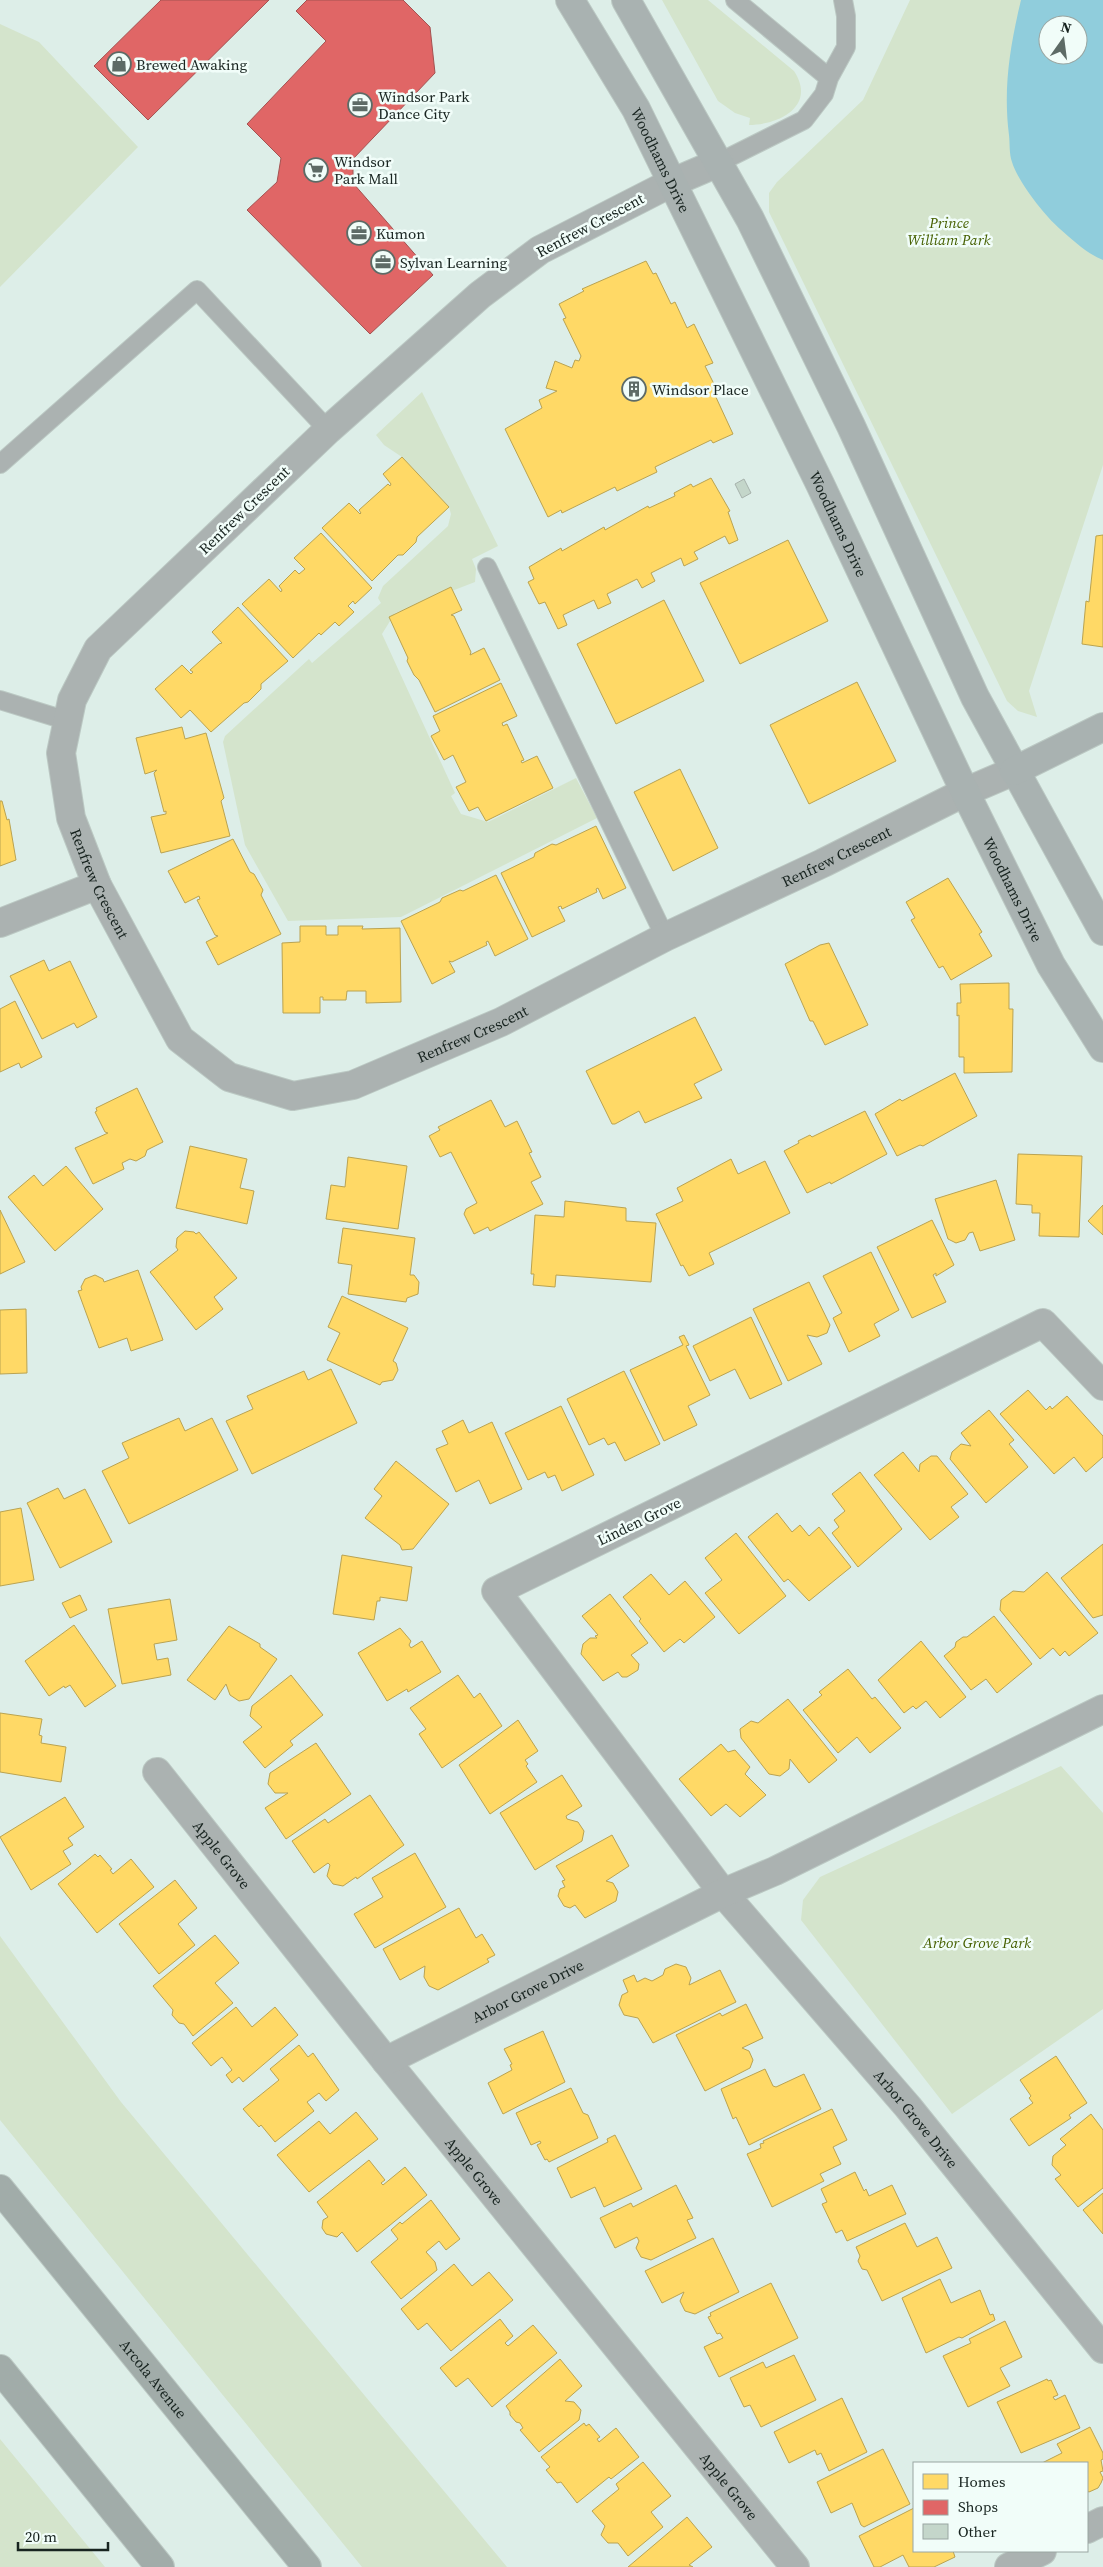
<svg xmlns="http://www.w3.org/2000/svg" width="1103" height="2567" font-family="'Source Serif 4',serif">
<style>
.green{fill:#d4e4cc;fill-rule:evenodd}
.water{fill:#90cddc;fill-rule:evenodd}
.homes{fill:#ffd966;stroke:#baa351}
.shops{fill:#e06666;stroke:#a45251}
.building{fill:#c4d6ca;stroke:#a7b2ac}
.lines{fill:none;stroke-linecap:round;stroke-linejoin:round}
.lane-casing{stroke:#bbc8c3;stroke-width:20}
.street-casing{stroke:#bbc8c3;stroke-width:30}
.secondary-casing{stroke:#bbc8c3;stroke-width:30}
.primary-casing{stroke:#bbc8c3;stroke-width:30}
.lane{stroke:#abb2b1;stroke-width:18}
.street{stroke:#abb2b1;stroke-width:28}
.secondary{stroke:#a9b2b1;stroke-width:28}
.primary{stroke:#a1aca9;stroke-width:28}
.labels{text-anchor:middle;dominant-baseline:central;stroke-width:5;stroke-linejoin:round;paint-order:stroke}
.poi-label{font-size:15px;fill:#182420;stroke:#f1fdf9;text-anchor:start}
.street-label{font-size:15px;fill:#182420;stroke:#f1fdf9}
.park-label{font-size:15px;font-style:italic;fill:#466000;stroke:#f1fdf9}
</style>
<rect width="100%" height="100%" fill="#ddeee8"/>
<path class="green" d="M662 0H708L794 71C817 106 779 125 749 125L750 118 735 113 718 101Z
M910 0H1103V465L1029 691 1037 717 1018 711 1007 701 769 212V193L777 182 863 100ZM1048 25H1078V55H1048Z
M0 24 39 42 138 147 0 287Z
M422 392 498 546 472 559 476 569 475 582 395 613 382 634 455 793 451 796 461 814 488 822 576 778 597 818 401 917 288 921 245 845 223 742 225 736 309 659 312 663 381 603 378 598 383 586 448 526 451 514 449 507 402 457 384 445 376 435Z
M1061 1766 1103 1813V2009L952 2114 801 1920 803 1900 820 1877Z
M0 1936 121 2102 507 2567H362L0 2120Z
M0 2439 105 2567H0Z"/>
<path class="water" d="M1021 0H1103V260C1086 253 1074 241 1060 229 1044 215 1018 182 1012 162 1009 154 1010 143 1009 135 1003 88 1010 46 1021 0ZM1048 25H1078V55H1048Z"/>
<path class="homes" d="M646 261 653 274 656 273 671 304 675 302 687 328 694 324 713 363 705 366 718 392 714 393 733 434 713 443 711 440 655 467 657 472 617 491 615 487 562 513 561 510 548 517 505 429 542 408 539 400 557 391 546 388 555 361 572 368 575 360 579 361 581 356 563 319 566 318 559 304 584 291 582 289Z
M402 457 449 507 417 537 416 542 403 555H398L372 581 322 528 349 503 360 514 361 513 359 510 388 484 390 486 391 484 383 474Z
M711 478 730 511 728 512 738 540 729 544 725 536 694 552 698 559 684 566 681 558 651 573 655 581 642 588 637 579 607 594 611 603 598 609 594 600 563 615 567 625 558 629 545 602 539 604 528 582 534 579 529 567 561 548 562 551 604 527 605 530 648 506 649 508 675 496 674 493 691 484 693 487Z
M321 533 372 588 355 604 353 601 348 606 354 612 339 626 335 622 321 635 319 633 293 658 242 604 269 579 281 592 282 590 279 586 295 570 299 574 305 569 294 558Z
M1103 535V647L1082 644 1086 601 1089 602 1096 536Z
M788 540 828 621 740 664 700 583Z
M451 587 462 610 451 615 454 616 471 652 470 655 484 648 500 680 435 712 419 680 414 675 407 661 408 658 389 617Z
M664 600 704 681 616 724 577 644Z
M238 607 288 661 261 684V689L248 702 244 703 211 732 190 710 181 718 155 689 182 665 191 674 193 672 190 670 219 644 222 643 212 632Z
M857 682 896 761 809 804 770 725Z
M501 683 517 716 502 723 503 726 507 724 524 760 521 761 522 763 537 756 553 788 486 821 478 807 469 811 456 787 466 782 453 755 444 760 431 736 440 731 433 716Z
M182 727 185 739 206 733 224 798 221 801 230 836 161 853 151 817 166 814V811L164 812 154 773 157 770 145 774 136 738Z
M680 769 718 848 673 871 634 792Z
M0 801H2L7 820 9 819 16 860 0 866Z
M596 826 626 888 603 899 598 888 596 889 597 892 562 909 561 906 558 907 565 921 532 937 501 873 534 857 535 853 552 844 556 845Z
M233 839 250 872 254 874 263 890 261 895 281 934 218 965 206 942 218 936 215 935 197 900 200 899 199 896 185 903 168 871Z
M496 875 528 939 495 956 488 941 486 942 487 945 452 962 449 961 455 972 432 984 401 921 440 902 442 898 460 890 463 891Z
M948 878 982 932 979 934 992 956 951 980 943 966 939 968 911 920 915 918 906 902Z
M300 926H326V935H338V926H363L362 929 400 928 401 1002 366 1003V991H347L346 1000H323V997H320V1013H283L282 943 300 942Z
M829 943 868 1025 825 1045 813 1021H810L785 964 820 945Z
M44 960 49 971 70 961 97 1017 77 1028 74 1023 42 1039 10 976Z
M1009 983V1009H1013L1012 1072 964 1073V1057H959V1015L957 1016V1003H961L960 984Z
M15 1001 42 1057 21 1068 19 1063 0 1072V1009Z
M695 1017 722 1070 694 1084 702 1098 645 1123 639 1111 615 1124H612L586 1071Z
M955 1073 977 1116 923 1146 920 1145 897 1156 875 1114 900 1099 902 1101Z
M137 1088 163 1142 147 1150 145 1156 136 1161 130 1159 122 1163 124 1169 93 1184 75 1148 108 1133 105 1132 95 1112 97 1111 96 1108Z
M491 1100 505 1127 517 1121 532 1152 529 1153 541 1177 531 1182 543 1204 490 1231 488 1227 474 1234 464 1214 466 1209 477 1203 451 1152 440 1157 429 1136 440 1130 438 1127Z
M865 1111 887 1154 831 1184 830 1182 807 1193 784 1151 799 1143 798 1141 810 1135 812 1137Z
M190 1146 247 1159 240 1188 254 1191 247 1224 176 1208Z
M1018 1154 1082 1156 1079 1237 1039 1236 1040 1213H1032V1205L1016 1204Z
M348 1157 407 1166 398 1229 326 1219 331 1185 345 1187Z
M731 1159 738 1174 765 1161 790 1213 709 1253 714 1264 689 1276 683 1265 681 1266 656 1214 683 1201 677 1188Z
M66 1166 103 1209 55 1251 8 1197 34 1175 43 1186Z
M996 1180 1015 1240 980 1251 973 1232 969 1233 965 1240 956 1243 948 1239 935 1199Z
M565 1201 626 1208V1221L656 1223 651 1282 556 1275 555 1287 533 1285 534 1274H531L535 1215 564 1217Z
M1103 1205V1235L1088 1221Z
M0 1210 25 1262 0 1274Z
M932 1220 954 1265 936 1276V1273L933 1275 946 1302 912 1318 877 1247Z
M343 1228 415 1238 410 1275H414L419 1282 418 1294 407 1298 406 1302 348 1294 352 1265 338 1263Z
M185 1231 194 1232 196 1234 199 1232 237 1278 214 1297 223 1309 196 1330 150 1272 178 1250 176 1247 177 1238Z
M871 1252 899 1310 874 1324 880 1336 849 1352 833 1318 842 1313 823 1276Z
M138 1270 163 1340 131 1351 127 1338 99 1348 78 1291 82 1290 81 1287 85 1279 95 1275 103 1279 104 1282Z
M809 1282 830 1325 827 1333 817 1337 807 1335 822 1364 788 1381 753 1309Z
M342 1296 408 1328 393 1361 396 1363 398 1370 393 1380 382 1382 380 1385 327 1360 340 1333 328 1327Z
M26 1309 27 1373 0 1374V1310Z
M751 1317 782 1384 750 1399 735 1369 710 1381 693 1346Z
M684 1335 689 1345 686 1346 710 1395 688 1406 697 1425 664 1441 630 1370 683 1345 679 1337Z
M331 1369 357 1423 252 1474 226 1421 253 1409 247 1396 304 1371 308 1380Z
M624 1371 660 1444 625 1461 615 1442 608 1445 604 1438 589 1445 567 1399Z
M1028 1390 1046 1410 1050 1406 1052 1409 1067 1396 1103 1436V1457L1086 1472 1074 1457 1054 1474 1000 1414Z
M561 1406 594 1475 562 1491 555 1475 548 1478 545 1472 528 1480 505 1433Z
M989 1410 1014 1440 1009 1444 1028 1467 986 1503 950 1459 952 1452 961 1444 971 1446 961 1433Z
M179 1418 185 1431 212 1418 238 1470 129 1524 102 1471 129 1458 122 1443Z
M463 1420 469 1433 492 1422 522 1489 490 1504 479 1480 456 1492 436 1449 448 1444 442 1431Z
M903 1452 919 1472 920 1464 931 1456H937L968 1494 951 1507 959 1517 930 1540 874 1475Z
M396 1461 449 1504 413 1549 402 1550 400 1545 365 1518 382 1496 374 1489Z
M860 1472 902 1529 858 1567 832 1533 839 1527 834 1520 845 1511 832 1494Z
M58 1488 64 1499 85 1489 112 1542 60 1568 27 1503Z
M21 1508 34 1580 0 1586V1512Z
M777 1513 792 1532 800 1525 809 1536 819 1527 851 1567 809 1601 788 1579 784 1582 748 1537Z
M736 1533 786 1596 739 1634 705 1593 722 1580 705 1558Z
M1103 1544V1615L1093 1618 1061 1578Z
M342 1555 412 1567 407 1601 380 1597V1601H377L374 1620 333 1614Z
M1047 1572 1098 1633 1069 1656 1065 1651 1060 1656 1053 1648 1040 1659 1000 1610 1001 1600 1013 1591 1024 1592Z
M651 1574 669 1595 685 1581 715 1617 684 1643 680 1639 664 1652 639 1621 641 1619 623 1597Z
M610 1594 648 1643 631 1655 639 1664 638 1670 627 1677H622L618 1672 603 1681 581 1654 583 1644 590 1638H597L595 1636 598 1635 582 1616Z
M80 1595 87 1610 70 1618 62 1603Z
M170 1599 177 1640 154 1644 157 1660 168 1658 171 1675 122 1684 108 1609Z
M994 1616 1032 1664 997 1693 986 1679 971 1690 944 1656 955 1647 956 1642 963 1637H967Z
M74 1625 116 1686 85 1707 70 1685 65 1688 64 1686 49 1696 25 1661Z
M229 1626 260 1644V1647L277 1659 249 1699 239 1701 230 1695 226 1684 215 1700 187 1680Z
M400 1628 411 1641 409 1645 411 1648 422 1641 441 1672 408 1692 407 1689 387 1701 358 1653Z
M921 1641 966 1697 940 1718 926 1701 916 1709 913 1706 904 1713 878 1680Z
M848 1669 872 1699 875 1697 901 1728 870 1753 857 1737 838 1753 803 1710 822 1695 819 1692Z
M291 1675 323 1715 290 1741 293 1745 265 1768 243 1742 262 1727 250 1716 252 1706Z
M458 1675 474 1698 480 1693 502 1726 442 1768 419 1734 426 1729 410 1708Z
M788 1699 837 1760 809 1783 790 1759 789 1769 780 1776 769 1774 741 1738 740 1729 751 1721 758 1723Z
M0 1713 42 1719 39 1735 42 1736 41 1743 66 1747 61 1782 0 1772Z
M518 1720 538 1751 525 1760 528 1764 526 1766 537 1782 490 1814 459 1765Z
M316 1743 351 1794 286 1839 265 1808 288 1793H275L268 1784 270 1773Z
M721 1744 728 1752 735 1750 750 1767 745 1774 766 1795 740 1817 726 1804 711 1816 679 1779Z
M562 1775 582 1806 566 1816 567 1819 578 1822 584 1831 582 1841 535 1870 500 1813Z
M370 1795 404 1845 357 1879 356 1877 343 1886 333 1884 327 1876 330 1865 328 1863 314 1873 292 1841 325 1819 328 1823Z
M65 1797 84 1827 68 1838 73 1845 63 1851 71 1864 31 1890 0 1837Z
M612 1835 629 1866 606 1881 613 1883 618 1892 616 1901 585 1918 575 1905 570 1908 564 1906 558 1896 560 1889 565 1887 562 1881 565 1880 556 1866Z
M415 1853 446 1907 375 1948 354 1914 383 1897 372 1878Z
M95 1854 98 1857 100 1855 112 1869 110 1870 113 1874 131 1859 154 1887 97 1933 58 1884Z
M175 1880 197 1908 178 1924 195 1945 159 1974 119 1924Z
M459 1908 476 1938 482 1934 495 1955 487 1959 489 1962 438 1990 429 1986 424 1977 425 1966 400 1980 383 1949Z
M215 1935 239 1963 215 1983 233 2003 193 2036 184 2024 179 2023 172 2015 173 2010 153 1986Z
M676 1964 686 1967 691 1978 689 1985 720 1970 736 2002 653 2043 638 2018 624 2015 619 2005 622 1995 628 1992 623 1980 634 1975 637 1982 645 1978 652 1981 663 1975 665 1969Z
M746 2004 763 2038 742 2048 749 2051 753 2060 750 2068 705 2091 676 2035 720 2013 722 2016Z
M236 2007 252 2027 275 2007 298 2035 243 2082 239 2077 232 2083 226 2075 232 2070 222 2057 211 2066 192 2043Z
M543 2031 565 2082 503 2114 488 2083 512 2070 510 2065 512 2064 504 2049Z
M299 2045 308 2057 313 2053 339 2090 326 2101 319 2093 307 2102 314 2111 275 2142 261 2125 259 2127 243 2109 279 2080 270 2069Z
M1056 2056 1087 2103 1069 2115 1071 2118 1029 2146 1010 2119 1033 2103 1029 2098 1031 2096 1020 2080Z
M765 2069 773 2086 776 2087 804 2074 821 2109 749 2145 736 2117 733 2119 721 2089Z
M571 2088 583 2113 588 2115 598 2138 549 2162 547 2159 545 2160 537 2145 541 2143 540 2141 531 2145 516 2113Z
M832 2109 847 2140 833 2147 841 2164 820 2174 824 2181 772 2207 747 2154 761 2148 760 2144 764 2143 763 2141Z
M356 2112 378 2139 309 2192 277 2155 319 2121 330 2134Z
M1091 2114 1103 2130V2188L1078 2207 1055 2179 1061 2175 1052 2165 1053 2156 1066 2145 1060 2139Z
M615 2135 642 2189 604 2207 595 2187 571 2198 557 2168 608 2142 607 2139Z
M369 2160 385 2180 381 2183 383 2185 405 2167 427 2195 357 2252 342 2232 337 2237 326 2234 322 2228 323 2220 328 2217 317 2202Z
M855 2172 864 2191 866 2189 869 2196 892 2185 906 2214 847 2241 842 2230 836 2233 822 2204 827 2202 821 2189Z
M676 2185 693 2218 687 2220 696 2238 651 2260 641 2257 636 2248 639 2241 637 2237 615 2248 600 2218 631 2203 633 2207Z
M1103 2193V2234L1083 2210Z
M431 2200 460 2239 446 2250 439 2241 426 2252 435 2262 437 2270 401 2299 371 2262 398 2239 391 2230 400 2222 402 2224Z
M905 2223 917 2247 937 2237 952 2268 882 2301 867 2270 862 2269 858 2261 860 2256 856 2247Z
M713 2238 739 2292 695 2314 685 2311 680 2301 684 2292 662 2303 645 2271Z
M454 2264 472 2286 489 2272 513 2300 451 2351 427 2323 418 2330 401 2309Z
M940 2279 951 2303 980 2290 990 2315 993 2314 995 2320 962 2338 959 2337 926 2353 902 2298Z
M771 2283 798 2338 719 2377 704 2347 723 2338 720 2333 717 2334 708 2317 711 2316 710 2313Z
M500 2319 513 2336 505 2343 508 2346 533 2325 557 2353 492 2407 468 2378 456 2387 440 2368Z
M1005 2321 1022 2357 1000 2368 1010 2386 968 2407 943 2356 971 2343 969 2339Z
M794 2355 816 2400 761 2427 750 2405 744 2407 730 2378 763 2362 766 2368Z
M560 2359 582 2386 565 2401 574 2402 581 2410 579 2420 539 2452 520 2430 523 2428 520 2423 516 2422 510 2415V2412L506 2406Z
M1047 2379 1048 2381 1051 2380 1058 2395 1053 2397 1055 2400 1065 2395 1080 2428 1021 2453 997 2402Z
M842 2398 867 2452 829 2471 821 2453 817 2455 815 2450 789 2463 774 2432Z
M584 2423 586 2426 589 2424 600 2437 597 2439 599 2442 616 2428 639 2457 611 2479 609 2477 577 2503 561 2482 557 2483 546 2470 550 2467 541 2457Z
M1090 2427 1103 2453V2459L1101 2460 1103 2471 1100 2472 1103 2478 1101 2483 1098 2488 1089 2492 1087 2491V2463H1042L1062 2453 1057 2444Z
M883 2449 910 2504 864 2527 861 2525 852 2503 831 2513 817 2482Z
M643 2462 671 2496 651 2512 663 2527 628 2556 618 2543H608L601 2535 605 2526 592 2511 619 2489 616 2484Z
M914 2508V2551H953L955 2557 934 2567H909L903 2555 880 2567H874L859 2536Z
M687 2517 712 2547 689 2565 693 2567H628Z"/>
<path class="shops" d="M161 0H269L148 120 94 66Z
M307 0H403L430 27 435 73 353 159V183L433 275 370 334 247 210 277 182 281 158 247 124 326 41 296 11Z"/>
<path class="building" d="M744 479 751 493 742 498 735 484Z"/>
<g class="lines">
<g class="lane-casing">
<path id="lane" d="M735 0 829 78
M720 162 804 120 824 94 829 78 846 47V16L843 0
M0 464 197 290 328 430
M487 567 665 937
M0 700 68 721"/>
</g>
<g class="street-casing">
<g id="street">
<path id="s1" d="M720 162 671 183 540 250 480 295 328 430 98 649 72 700 61 753 71 818 97 885 180 1039 229 1077 293 1096 353 1085 501 1022 665 937 823 863 965 792 1014 771"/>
<path d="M0 923 97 885"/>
<path id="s2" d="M1103 1386 1043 1323 496 1591 723 1893 908 2107 1103 2349"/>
<path id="s3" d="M157 1772 386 2061 795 2567"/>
<path id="s4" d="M386 2061 723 1893 775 1871 1103 1709"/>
<path d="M1087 2529 1103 2521"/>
<path d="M1009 2567 1042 2551"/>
</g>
</g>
<g class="secondary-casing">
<g id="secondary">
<path id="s5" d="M570 0 636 109 820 484 965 792 1051 965 1103 1048"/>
<path d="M626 0 750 219 851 426 975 697 1103 931"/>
<path d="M1014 771 1103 727"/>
</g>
</g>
<g class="primary-casing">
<g id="primary">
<path id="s6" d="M0 2189 307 2567"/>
<path d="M0 2369 160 2567"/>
</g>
</g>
<use href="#lane" class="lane"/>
<use href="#street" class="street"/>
<use href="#secondary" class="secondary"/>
<use href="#primary" class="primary"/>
</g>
<defs>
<g id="shop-ring" transform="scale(1.25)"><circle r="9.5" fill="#f1fdf9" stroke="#5d6b66" stroke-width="1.5"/><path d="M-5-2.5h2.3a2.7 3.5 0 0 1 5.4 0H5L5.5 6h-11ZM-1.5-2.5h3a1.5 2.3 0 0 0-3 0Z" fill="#5d6b66"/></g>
<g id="office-ring" transform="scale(1.25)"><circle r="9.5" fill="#f1fdf9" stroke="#5d6b66" stroke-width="1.5"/><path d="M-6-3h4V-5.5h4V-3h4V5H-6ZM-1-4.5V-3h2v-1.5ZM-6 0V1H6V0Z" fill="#5d6b66"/></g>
<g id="supermarket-ring" transform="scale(1.25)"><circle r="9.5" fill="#f1fdf9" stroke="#5d6b66" stroke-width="1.5"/><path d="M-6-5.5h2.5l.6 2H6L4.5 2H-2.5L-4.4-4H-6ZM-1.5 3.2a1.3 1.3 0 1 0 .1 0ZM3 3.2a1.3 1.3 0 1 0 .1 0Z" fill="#5d6b66"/></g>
<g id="building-ring" transform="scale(1.25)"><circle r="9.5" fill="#f1fdf9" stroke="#5d6b66" stroke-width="1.5"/><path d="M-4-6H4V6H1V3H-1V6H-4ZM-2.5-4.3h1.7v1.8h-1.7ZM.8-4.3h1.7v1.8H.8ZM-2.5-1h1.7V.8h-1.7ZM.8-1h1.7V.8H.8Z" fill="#5d6b66"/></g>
</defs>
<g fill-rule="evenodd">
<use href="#shop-ring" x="119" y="64"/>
<use href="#office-ring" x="360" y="105"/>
<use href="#supermarket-ring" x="316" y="170"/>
<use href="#office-ring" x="359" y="233"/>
<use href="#office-ring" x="383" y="262"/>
<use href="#building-ring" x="634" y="389"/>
</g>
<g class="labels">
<g class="poi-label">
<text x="136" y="64">Brewed Awaking</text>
<text x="378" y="96">Windsor Park<tspan x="378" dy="17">Dance City</tspan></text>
<text x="334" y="161">Windsor<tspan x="334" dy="17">Park Mall</tspan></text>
<text x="376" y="233">Kumon</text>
<text x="400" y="262">Sylvan Learning</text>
<text x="652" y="389">Windsor Place</text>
</g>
<g class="street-label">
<text stroke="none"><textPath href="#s5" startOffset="184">Woodhams Drive</textPath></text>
<text transform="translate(590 225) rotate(-28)">Renfrew Crescent</text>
<text transform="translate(244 510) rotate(-44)">Renfrew Crescent</text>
<text stroke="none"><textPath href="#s5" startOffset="589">Woodhams Drive</textPath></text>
<text stroke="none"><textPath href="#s1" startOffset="1945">Renfrew Crescent</textPath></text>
<text stroke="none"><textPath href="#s1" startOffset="1045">Renfrew Crescent</textPath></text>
<text stroke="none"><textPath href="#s5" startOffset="994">Woodhams Drive</textPath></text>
<text stroke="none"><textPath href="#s1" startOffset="1540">Renfrew Crescent</textPath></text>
<text transform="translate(639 1521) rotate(-26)">Linden Grove</text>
<text stroke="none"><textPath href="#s3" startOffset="105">Apple Grove</textPath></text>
<text stroke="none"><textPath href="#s4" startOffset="158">Arbor Grove Drive</textPath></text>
<text stroke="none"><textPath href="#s2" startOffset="1371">Arbor Grove Drive</textPath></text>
<text stroke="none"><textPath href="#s3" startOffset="510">Apple Grove</textPath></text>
<text stroke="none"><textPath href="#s6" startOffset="244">Arcola Avenue</textPath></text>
<text stroke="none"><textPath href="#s3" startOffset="915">Apple Grove</textPath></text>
</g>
<g class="park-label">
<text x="949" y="222">Prince<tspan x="949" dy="17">William Park</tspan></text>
<text x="977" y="1942">Arbor Grove Park</text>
</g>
</g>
<rect x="913" y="2462" width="175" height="90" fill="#f1fdf9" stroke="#9aa6a2"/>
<rect x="923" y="2474" width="25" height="15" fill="#ffd966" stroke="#9aa6a2"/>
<text x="958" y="2487" font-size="15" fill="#182420">Homes</text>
<rect x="923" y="2500" width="25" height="15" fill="#e06666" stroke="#9aa6a2"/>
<text x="958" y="2512" font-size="15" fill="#182420">Shops</text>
<rect x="923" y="2524" width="25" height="15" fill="#c4d6ca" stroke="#9aa6a2"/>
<text x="958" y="2537" font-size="15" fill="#182420">Other</text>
<g transform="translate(1063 40) rotate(14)"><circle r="24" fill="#f1fdf9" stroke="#9aa6a2"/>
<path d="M0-4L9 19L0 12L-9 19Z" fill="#5d6b66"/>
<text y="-8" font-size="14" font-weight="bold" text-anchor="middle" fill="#182420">N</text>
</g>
<path d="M18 2542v8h90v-8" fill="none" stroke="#182420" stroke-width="2.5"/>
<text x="25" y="2542" font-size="15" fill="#182420" stroke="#f1fdf9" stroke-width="4" paint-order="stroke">20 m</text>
</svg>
